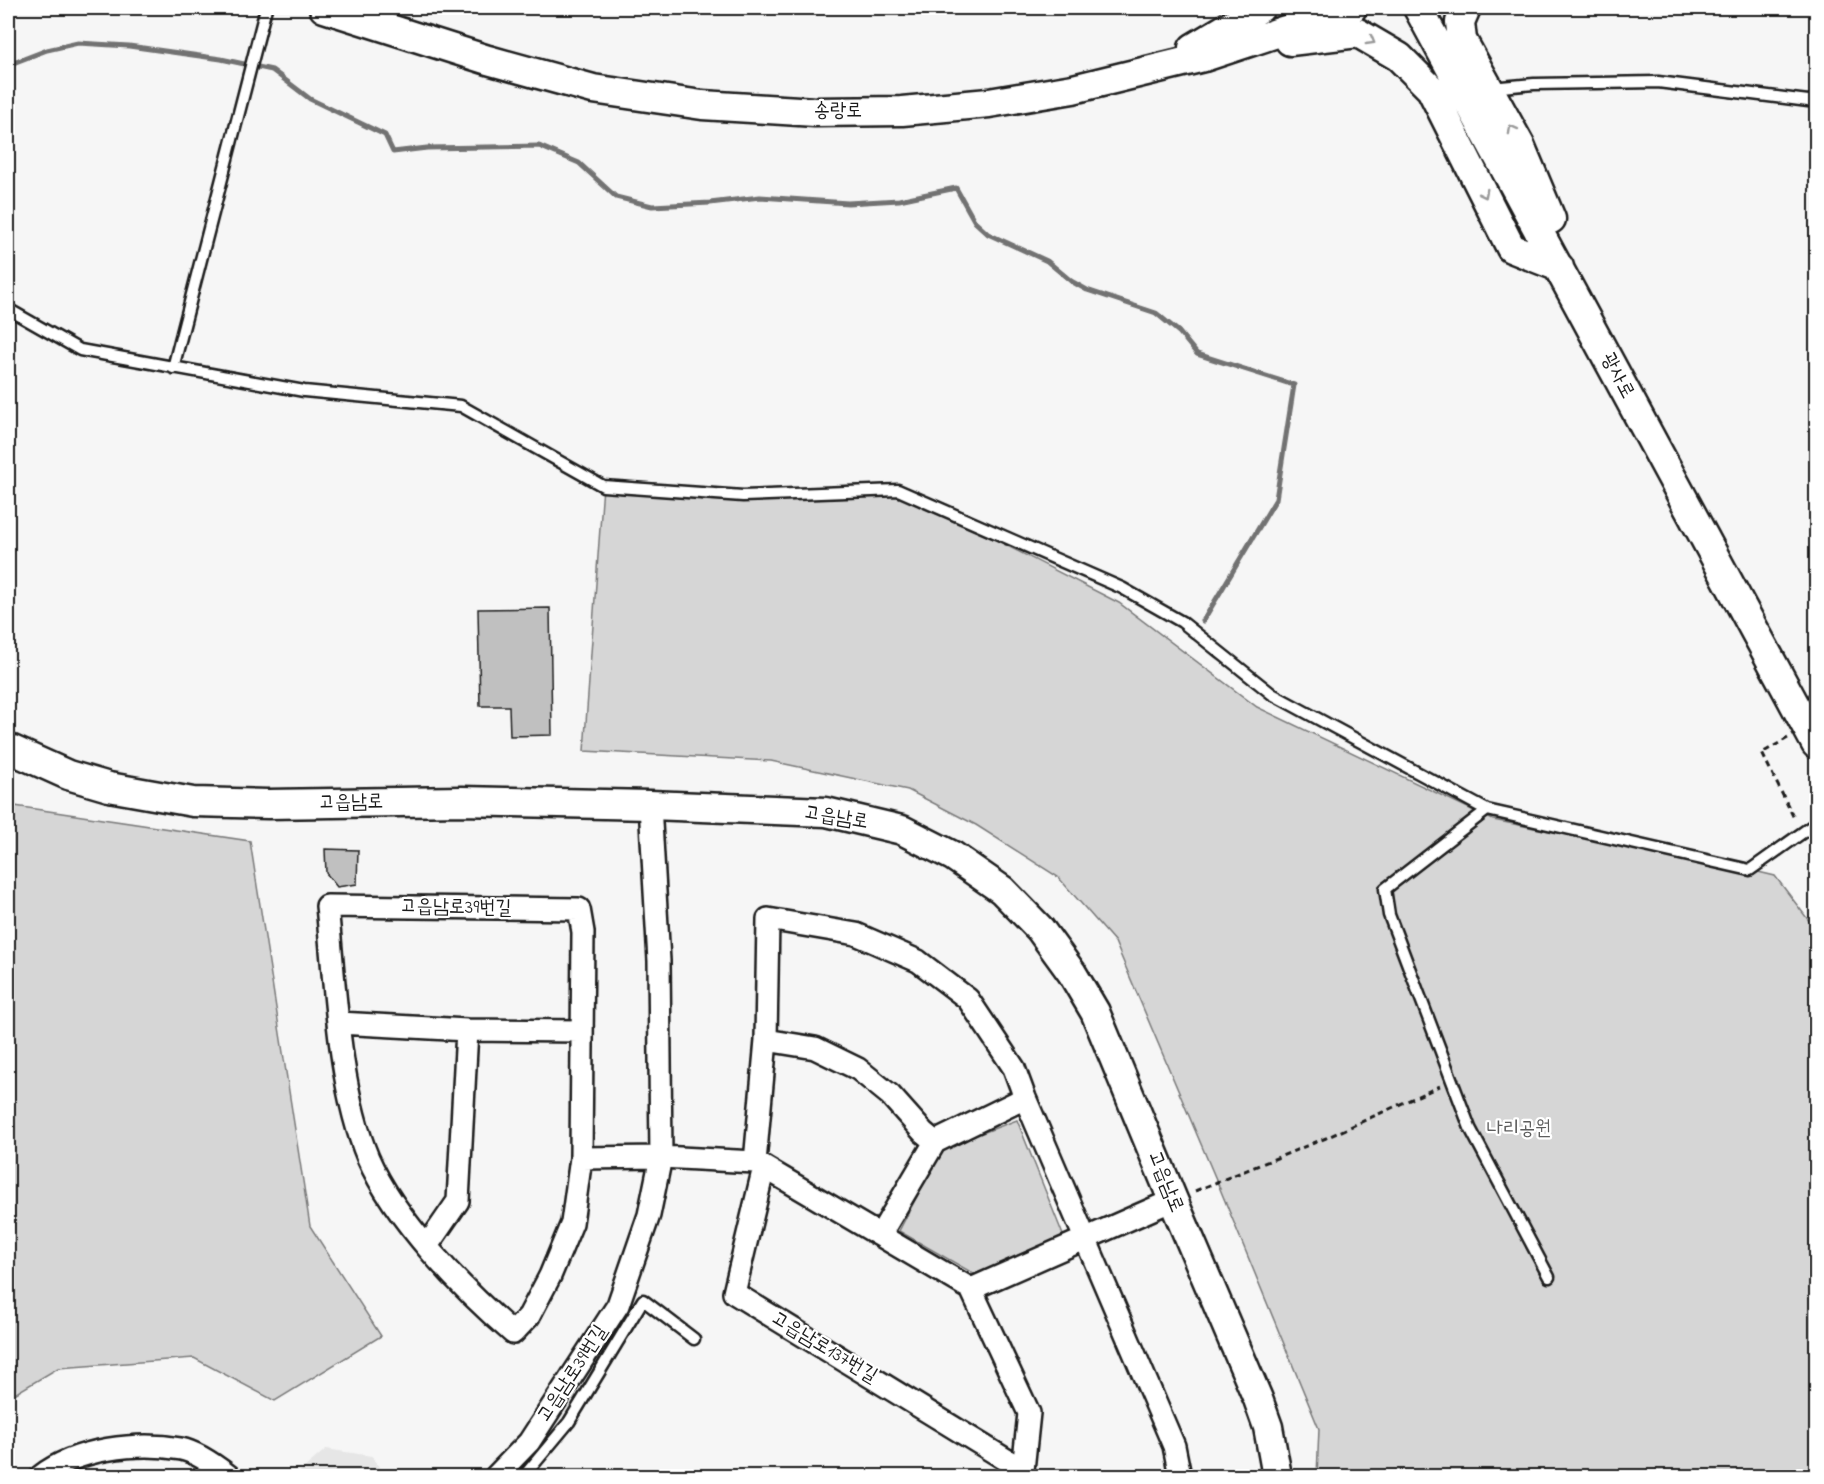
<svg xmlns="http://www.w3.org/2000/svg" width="1824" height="1484" font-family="'Indie Flower','Poor Story',sans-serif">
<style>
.built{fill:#e6e6e6}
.green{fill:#d6d6d6;stroke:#797979;stroke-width:1.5}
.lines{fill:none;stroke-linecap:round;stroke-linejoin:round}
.stream{stroke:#727272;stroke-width:5}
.building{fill:#c0c0c0;stroke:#1c1c1c;stroke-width:1.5}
.lane-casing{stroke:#1c1c1c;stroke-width:15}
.street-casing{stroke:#1c1c1c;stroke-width:26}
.secondary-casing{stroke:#1c1c1c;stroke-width:33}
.path{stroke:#1c1c1c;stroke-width:3;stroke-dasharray:6 4.5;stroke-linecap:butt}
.lane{stroke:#fff;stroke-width:10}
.street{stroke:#fff;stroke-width:21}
.secondary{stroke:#fff;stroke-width:28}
.oneway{stroke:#999}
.labels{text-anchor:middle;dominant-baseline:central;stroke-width:4.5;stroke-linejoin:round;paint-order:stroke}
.street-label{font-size:20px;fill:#1c1c1c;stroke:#fff}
.park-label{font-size:20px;fill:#5d5d5d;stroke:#fff}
</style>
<rect width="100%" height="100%" fill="#f6f6f6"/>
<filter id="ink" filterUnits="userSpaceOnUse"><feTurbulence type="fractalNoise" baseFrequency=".0167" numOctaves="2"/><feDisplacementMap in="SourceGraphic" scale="12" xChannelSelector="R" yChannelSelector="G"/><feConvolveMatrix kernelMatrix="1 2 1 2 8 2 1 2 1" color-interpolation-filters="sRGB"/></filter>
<g filter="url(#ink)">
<path class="built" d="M326 1449 372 1456 385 1476H399H295Z"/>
<path class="green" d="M603 486 743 496 898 490 1119 603 1257 707 1493 820 1750 870 1775 876 1816 930V1476H1317L1319 1429 1218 1184 1115 942 1058 877 976 825 908 790 771 761 584 751Z
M8 805 250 841 310 1226 381 1336 275 1401 194 1358 58 1368 8 1398Z
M1017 1120 1065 1240 976 1275 899 1231 942 1148Z"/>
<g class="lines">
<path class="stream" d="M8 65 47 50 78 43 129 46 221 59 272 70 310 99 385 135 393 152 427 148 539 146 579 163 616 197 652 206 710 203 760 197 848 203 899 200 956 188 975 222 988 234 1047 261 1071 281 1087 290 1156 313 1179 332 1197 354 1294 385 1276 499 1203 621"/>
</g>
<path class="building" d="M550 608 552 735 510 736 509 706H480L478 609Z
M325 849 358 850 357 884 337 887 326 873Z"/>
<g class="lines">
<g class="lane-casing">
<path id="lane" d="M1491 88 1534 84 1658 82 1808 101 1816 99
M8 309 80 350 304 391 461 406 603 486 743 496 898 490 1122 588 1182 622 1272 694 1487 810 1750 870 1816 823
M173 368 266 8
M1487 810 1385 889 1389 915 1470 1128 1549 1277
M524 1476 569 1422 643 1300 694 1339"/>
</g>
<g class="street-casing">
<path id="street" d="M339 1023 467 1030 581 1031
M766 1040 815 1048 858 1069 890 1095 923 1132 935 1142
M581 1158 583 932 579 909 327 906C335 983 338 1087 368 1158 395 1220 462 1289 513 1333L529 1316 550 1276 572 1223 581 1158 661 1157 755 1162 764 1167 971 1289 1029 1413 1023 1470 734 1293 764 1167
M755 1162 766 1040 768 919 856 934 918 961 968 999 1014 1068 1025 1098 1174 1446 1180 1476
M880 1235 935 1142 1025 1098
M427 1246 458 1201 467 1030
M971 1289 1173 1200
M41 1476C76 1449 137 1441 181 1449 197 1452 216 1466 229 1476
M496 1476 529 1442 618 1305 649 1215 661 1157 659 961 650 805"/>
</g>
<g class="secondary-casing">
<path id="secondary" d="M324 8 488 60 593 89 702 105 815 112 902 111 989 103 1073 89 1204 57 1352 8
M1418 8 1816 744
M1466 8 1460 22 1462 40 1520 145 1551 219
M1290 41 1358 33 1399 57 1431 89 1511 248 1559 267
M1193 48 1260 8
M8 748 68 775 109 787 193 802 268 804 462 801 650 805 826 812 902 830 953 856 1002 890 1040 929 1072 973 1095 1012 1173 1200 1258 1399 1268 1427 1277 1476"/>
</g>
<path class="path" d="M1788 738 1762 753 1795 820
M1195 1191 1326 1138 1440 1086"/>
<use href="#lane" class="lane"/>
<use href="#street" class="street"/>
<use href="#secondary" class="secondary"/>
</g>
<defs><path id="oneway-chevron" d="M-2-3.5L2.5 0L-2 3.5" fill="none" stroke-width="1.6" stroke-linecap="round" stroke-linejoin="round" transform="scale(1.5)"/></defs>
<g class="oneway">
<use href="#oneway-chevron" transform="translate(1371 41) rotate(30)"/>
<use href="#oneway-chevron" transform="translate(1512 129) rotate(-119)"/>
<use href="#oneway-chevron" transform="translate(1484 194) rotate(63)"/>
</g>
</g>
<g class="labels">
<g class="street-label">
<text x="838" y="111">송랑로</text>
<text transform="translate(1617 376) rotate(62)">광사로</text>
<text transform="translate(351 803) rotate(-1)">고읍남로</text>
<text transform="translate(836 818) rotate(9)">고읍남로</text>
<text transform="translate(456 908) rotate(1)">고읍남로39번길</text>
<text transform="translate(1165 1182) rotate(68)">고읍남로</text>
<text transform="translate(824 1348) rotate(31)">고읍남로137번길</text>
<text transform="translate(573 1374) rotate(-57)">고읍남로39번길</text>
</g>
<g class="park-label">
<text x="1519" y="1129">나리공원</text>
</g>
</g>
<rect width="1824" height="1484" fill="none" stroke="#fff" stroke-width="30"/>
<rect x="15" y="15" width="1794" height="1454" fill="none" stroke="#1c1c1c" stroke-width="2" filter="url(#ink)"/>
</svg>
